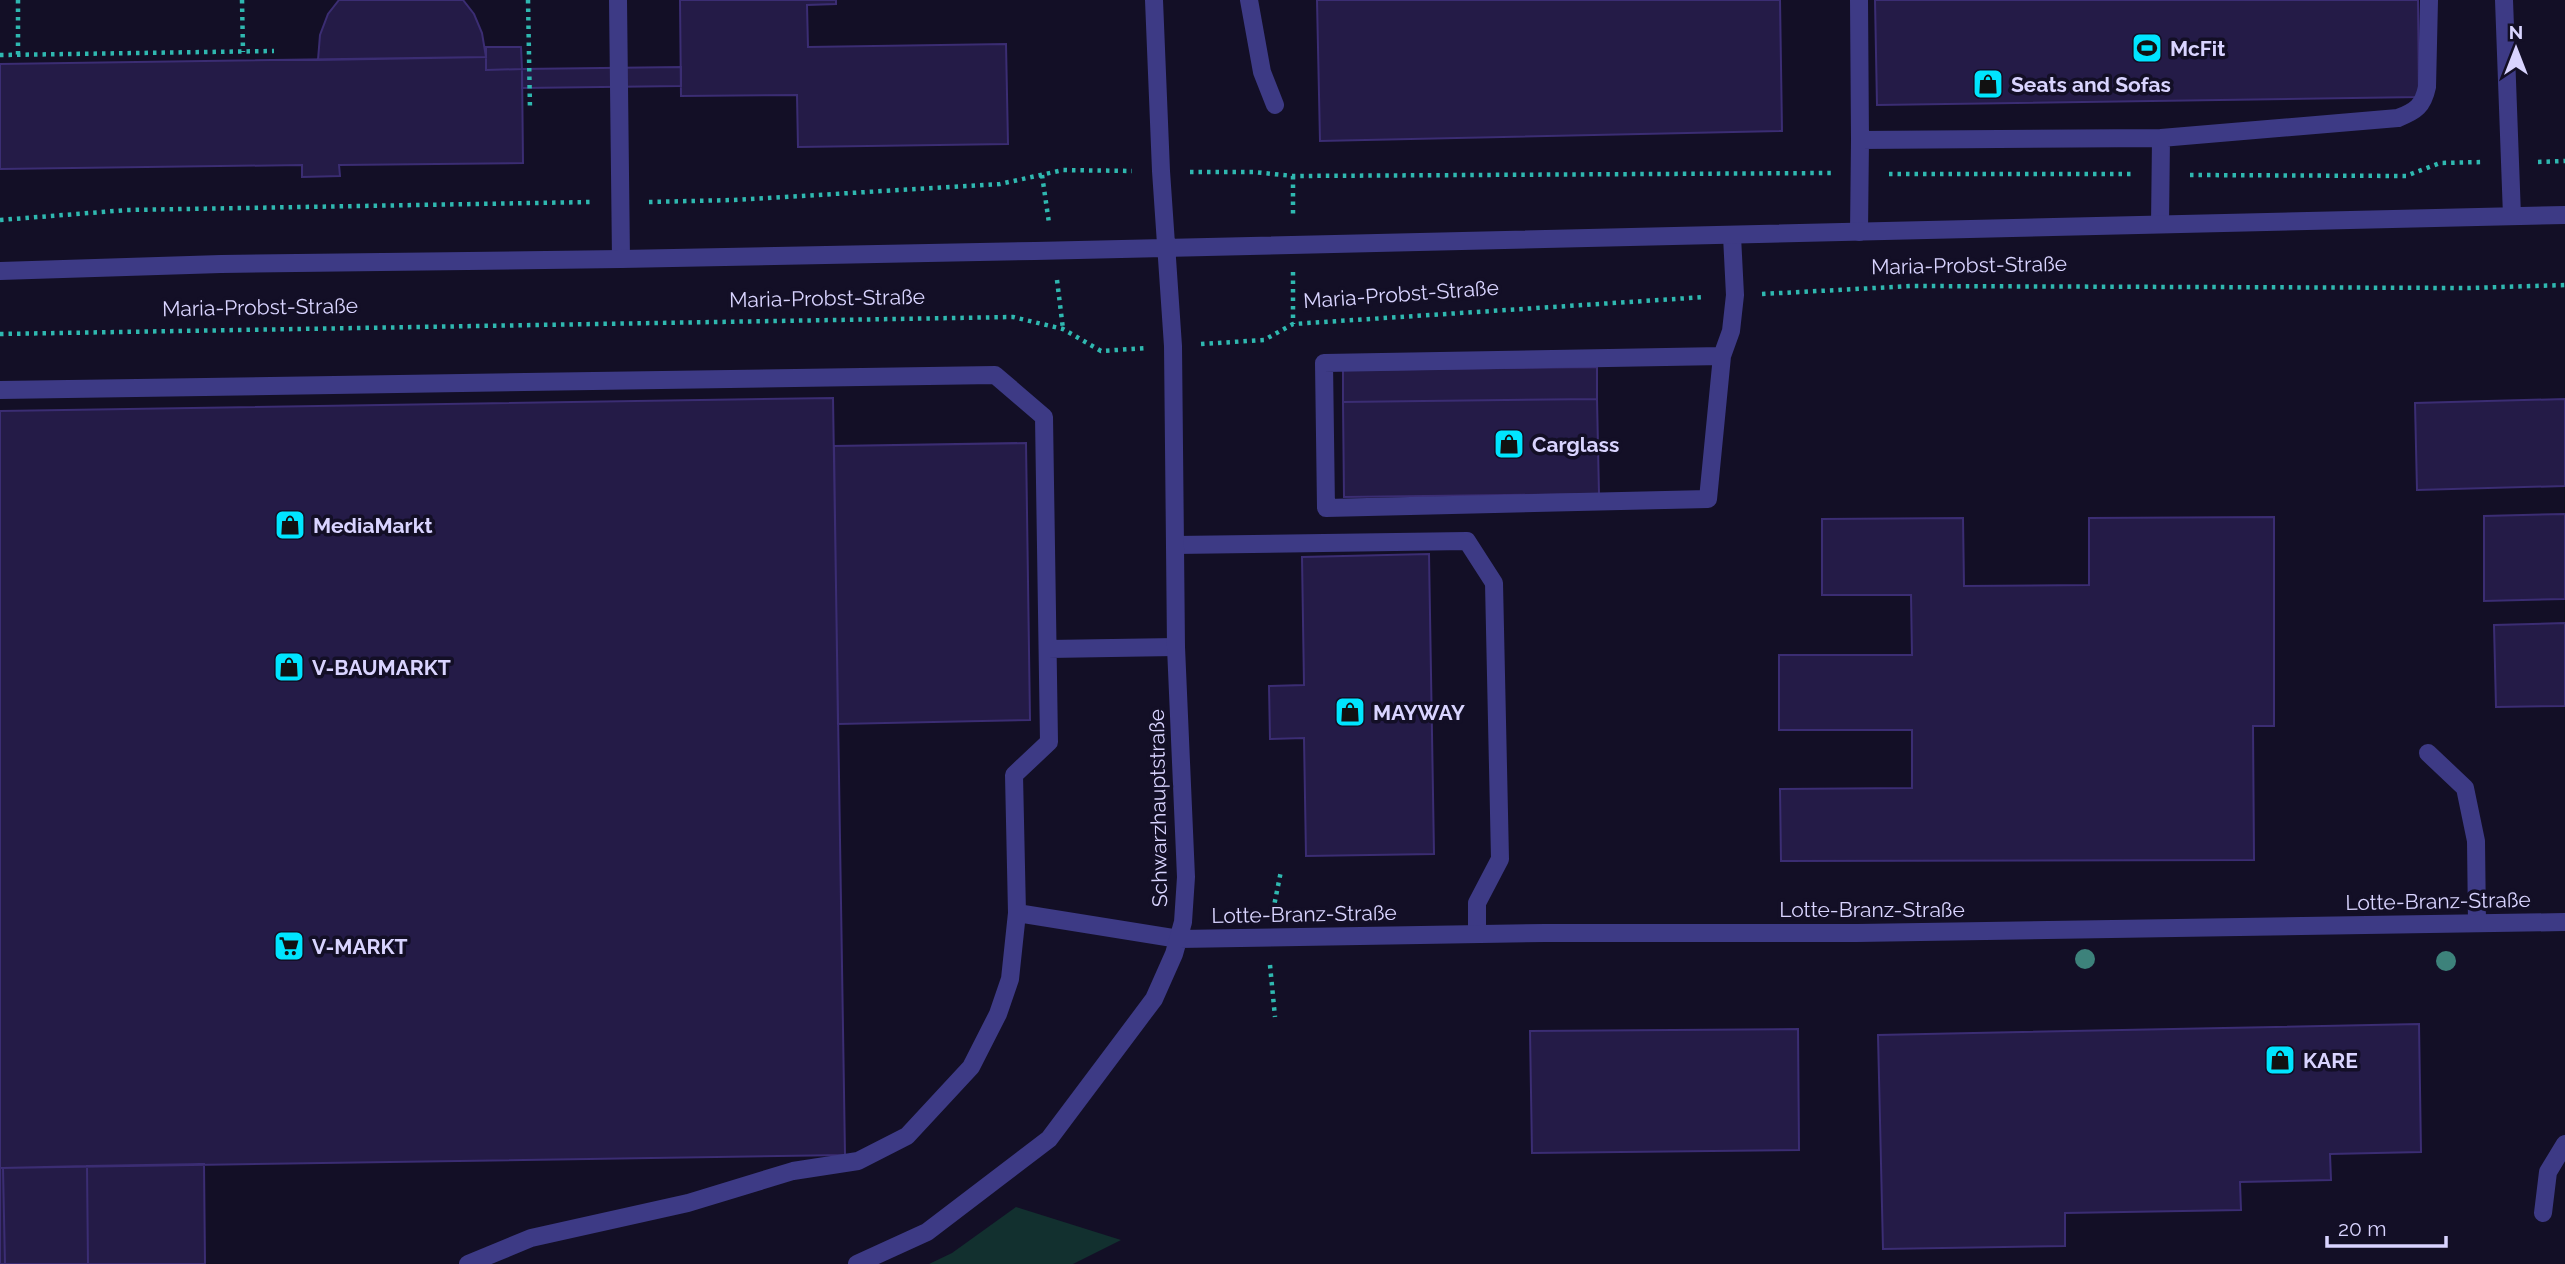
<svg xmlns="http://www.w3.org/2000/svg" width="2565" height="1264" font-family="Raleway,sans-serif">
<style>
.green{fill:#12302f}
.building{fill:#241b47;stroke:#3b2d73;stroke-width:2}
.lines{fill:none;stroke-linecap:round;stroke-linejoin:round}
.path{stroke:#2fb8b0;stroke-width:4.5;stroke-dasharray:3.5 5;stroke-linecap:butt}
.lane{stroke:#3d3a85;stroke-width:18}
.street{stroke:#3d3a85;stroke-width:18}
.tree{fill:#3d827b}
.labels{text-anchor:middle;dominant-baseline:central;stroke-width:7;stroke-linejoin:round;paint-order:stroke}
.poi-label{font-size:21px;font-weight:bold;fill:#d9d4ff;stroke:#130f26;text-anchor:start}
.street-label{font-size:21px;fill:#d9d4ff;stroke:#130f26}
</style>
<rect width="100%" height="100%" fill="#130f26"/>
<path class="green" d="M1016 1207 1121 1240 1073 1264H929L952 1253Z"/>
<path class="building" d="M339 0H463L474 14 482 33 486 57 318 60 320 35 328 14Z
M680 0H836V4L807 5 808 47 1006 44 1008 144 798 147 797 95 681 96Z
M1317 0H1780L1782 131 1320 141Z
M1875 0H2418L2419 97 1877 105Z
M486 47H521L522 69 486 70Z
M486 57V70L522 69 523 163 339 165 340 176 302 177V165L0 169V64Z
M681 67V86L522 88V69Z
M1597 367V399L1343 402V370Z
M833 398 845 1155 0 1168V411Z
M1597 399 1599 494 1344 497 1343 402Z
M2565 399V486L2417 490 2415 403Z
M1026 443 1030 720 838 724 834 446Z
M2565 514V599L2484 601V516Z
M2274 517V726H2253L2254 860 1781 861 1780 789 1912 788V730H1779V655H1912L1911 595H1822V519L1963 518 1964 586 2089 585V518Z
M1429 554 1434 854 1306 856 1304 738 1270 739 1269 686 1304 685 1302 557Z
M2565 623V706L2496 707 2494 625Z
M2419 1024 2421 1152 2330 1154 2331 1180 2240 1182 2241 1210 2065 1213V1246L1883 1249 1878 1035Z
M1798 1029 1799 1150 1532 1153 1530 1031Z
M204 1164 205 1264H88L87 1166Z
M87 1166 88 1264H5L3 1168Z
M0 1168H3L5 1264H0Z"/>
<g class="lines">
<path class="path" d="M18 0V55
M242 0 243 52
M528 0 530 110
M0 55 274 51
M2538 162 2565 161
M1190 172H1253L1293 176 1832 173
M1889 174H2133
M1042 175 1049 223
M2190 175 2406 176 2440 163 2484 162
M1293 176V218
M649 202 734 200 1000 184 1063 170 1132 171
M0 220 127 210 591 202
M1293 272V324
M1057 280 1063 329
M1762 294 1912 286 2468 288 2565 285
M0 334 1013 317 1063 329 1101 351 1147 348
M1201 344 1264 340 1293 324 1705 297
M1273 911 1281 871
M1270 965 1275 1017"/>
<path class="lane" d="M618 0 621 259
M1249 0 1262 72 1275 105
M1859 0 1860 140 2161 138 2160 224
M2161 138 2398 118C2416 111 2423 106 2427 87L2429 0
M1859 232 1860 140
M1722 356 1324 363 1326 508 1708 499 1722 356 1731 331 1735 295 1732 236
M0 390 995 375 1044 417 1049 742 1014 775 1017 913 1010 979 998 1014 971 1067 907 1136 858 1161 793 1171 688 1203 531 1238 468 1264
M1175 545 1467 541 1494 583 1500 859 1477 903V934
M1048 649 1176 647
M2428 753 2465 788 2476 841 2477 923
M1017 913 1179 939
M2543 1213 2548 1172 2565 1144"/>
<path class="street" d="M2504 0 2512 216
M0 271 221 264 621 259 1035 251 2565 215
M1179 939 1545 933H1857L2565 922
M857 1264 927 1232 1049 1139 1154 999 1174 954 1183 922 1186 877 1176 647 1173 346 1161 171 1154 0"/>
</g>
<g class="tree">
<circle cx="2085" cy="959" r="10"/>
<circle cx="2446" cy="961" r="10"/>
</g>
<defs>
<g id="stadium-square" transform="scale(1.575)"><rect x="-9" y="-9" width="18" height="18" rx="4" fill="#00e5ff" stroke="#130f26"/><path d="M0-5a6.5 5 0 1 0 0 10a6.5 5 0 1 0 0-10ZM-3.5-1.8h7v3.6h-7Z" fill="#111"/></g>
<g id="shop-square" transform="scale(1.575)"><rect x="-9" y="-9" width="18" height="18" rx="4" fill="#00e5ff" stroke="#130f26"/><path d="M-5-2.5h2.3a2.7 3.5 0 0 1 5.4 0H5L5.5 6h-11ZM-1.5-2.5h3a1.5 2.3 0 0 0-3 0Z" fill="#111"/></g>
<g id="supermarket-square" transform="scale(1.575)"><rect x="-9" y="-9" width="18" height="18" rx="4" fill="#00e5ff" stroke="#130f26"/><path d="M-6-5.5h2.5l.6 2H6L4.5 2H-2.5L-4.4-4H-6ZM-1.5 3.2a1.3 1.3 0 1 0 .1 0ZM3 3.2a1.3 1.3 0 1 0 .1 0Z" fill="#111"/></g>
</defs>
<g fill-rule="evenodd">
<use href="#stadium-square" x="2147" y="48"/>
<use href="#shop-square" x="1988" y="84"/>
<use href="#shop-square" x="1509" y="444"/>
<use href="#shop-square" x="290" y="525"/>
<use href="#shop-square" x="289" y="667"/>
<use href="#shop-square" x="1350" y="712"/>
<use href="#supermarket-square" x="289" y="946"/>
<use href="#shop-square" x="2280" y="1060"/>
</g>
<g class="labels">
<g class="poi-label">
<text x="2170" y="48">McFit</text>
<text x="2011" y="84">Seats and Sofas</text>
<text x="1532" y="444">Carglass</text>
<text x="313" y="525">MediaMarkt</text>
<text x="312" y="667">V-BAUMARKT</text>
<text x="1373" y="712">MAYWAY</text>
<text x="312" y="946">V-MARKT</text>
<text x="2303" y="1060">KARE</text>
</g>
<g class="street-label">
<text transform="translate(1969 265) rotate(-1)">Maria-Probst-Straße</text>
<text transform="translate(1401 294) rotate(-4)">Maria-Probst-Straße</text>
<text transform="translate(827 298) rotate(-1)">Maria-Probst-Straße</text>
<text transform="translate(260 307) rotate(-1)">Maria-Probst-Straße</text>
<text transform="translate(1158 808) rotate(-91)">Schwarzhauptstraße</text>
<text transform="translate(2438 901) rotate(-1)">Lotte-Branz-Straße</text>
<text x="1872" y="909">Lotte-Branz-Straße</text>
<text transform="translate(1304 914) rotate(-1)">Lotte-Branz-Straße</text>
</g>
</g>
<g transform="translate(2516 49)" stroke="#130f26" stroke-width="5" paint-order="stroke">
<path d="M0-5L12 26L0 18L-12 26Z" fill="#d9d4ff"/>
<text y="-10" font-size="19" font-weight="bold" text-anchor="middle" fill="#d9d4ff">N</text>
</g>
<path d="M2327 1236v10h119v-10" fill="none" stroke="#d9d4ff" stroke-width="3.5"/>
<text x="2338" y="1236" font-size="21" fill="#d9d4ff" stroke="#130f26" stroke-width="5" paint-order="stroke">20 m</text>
</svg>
